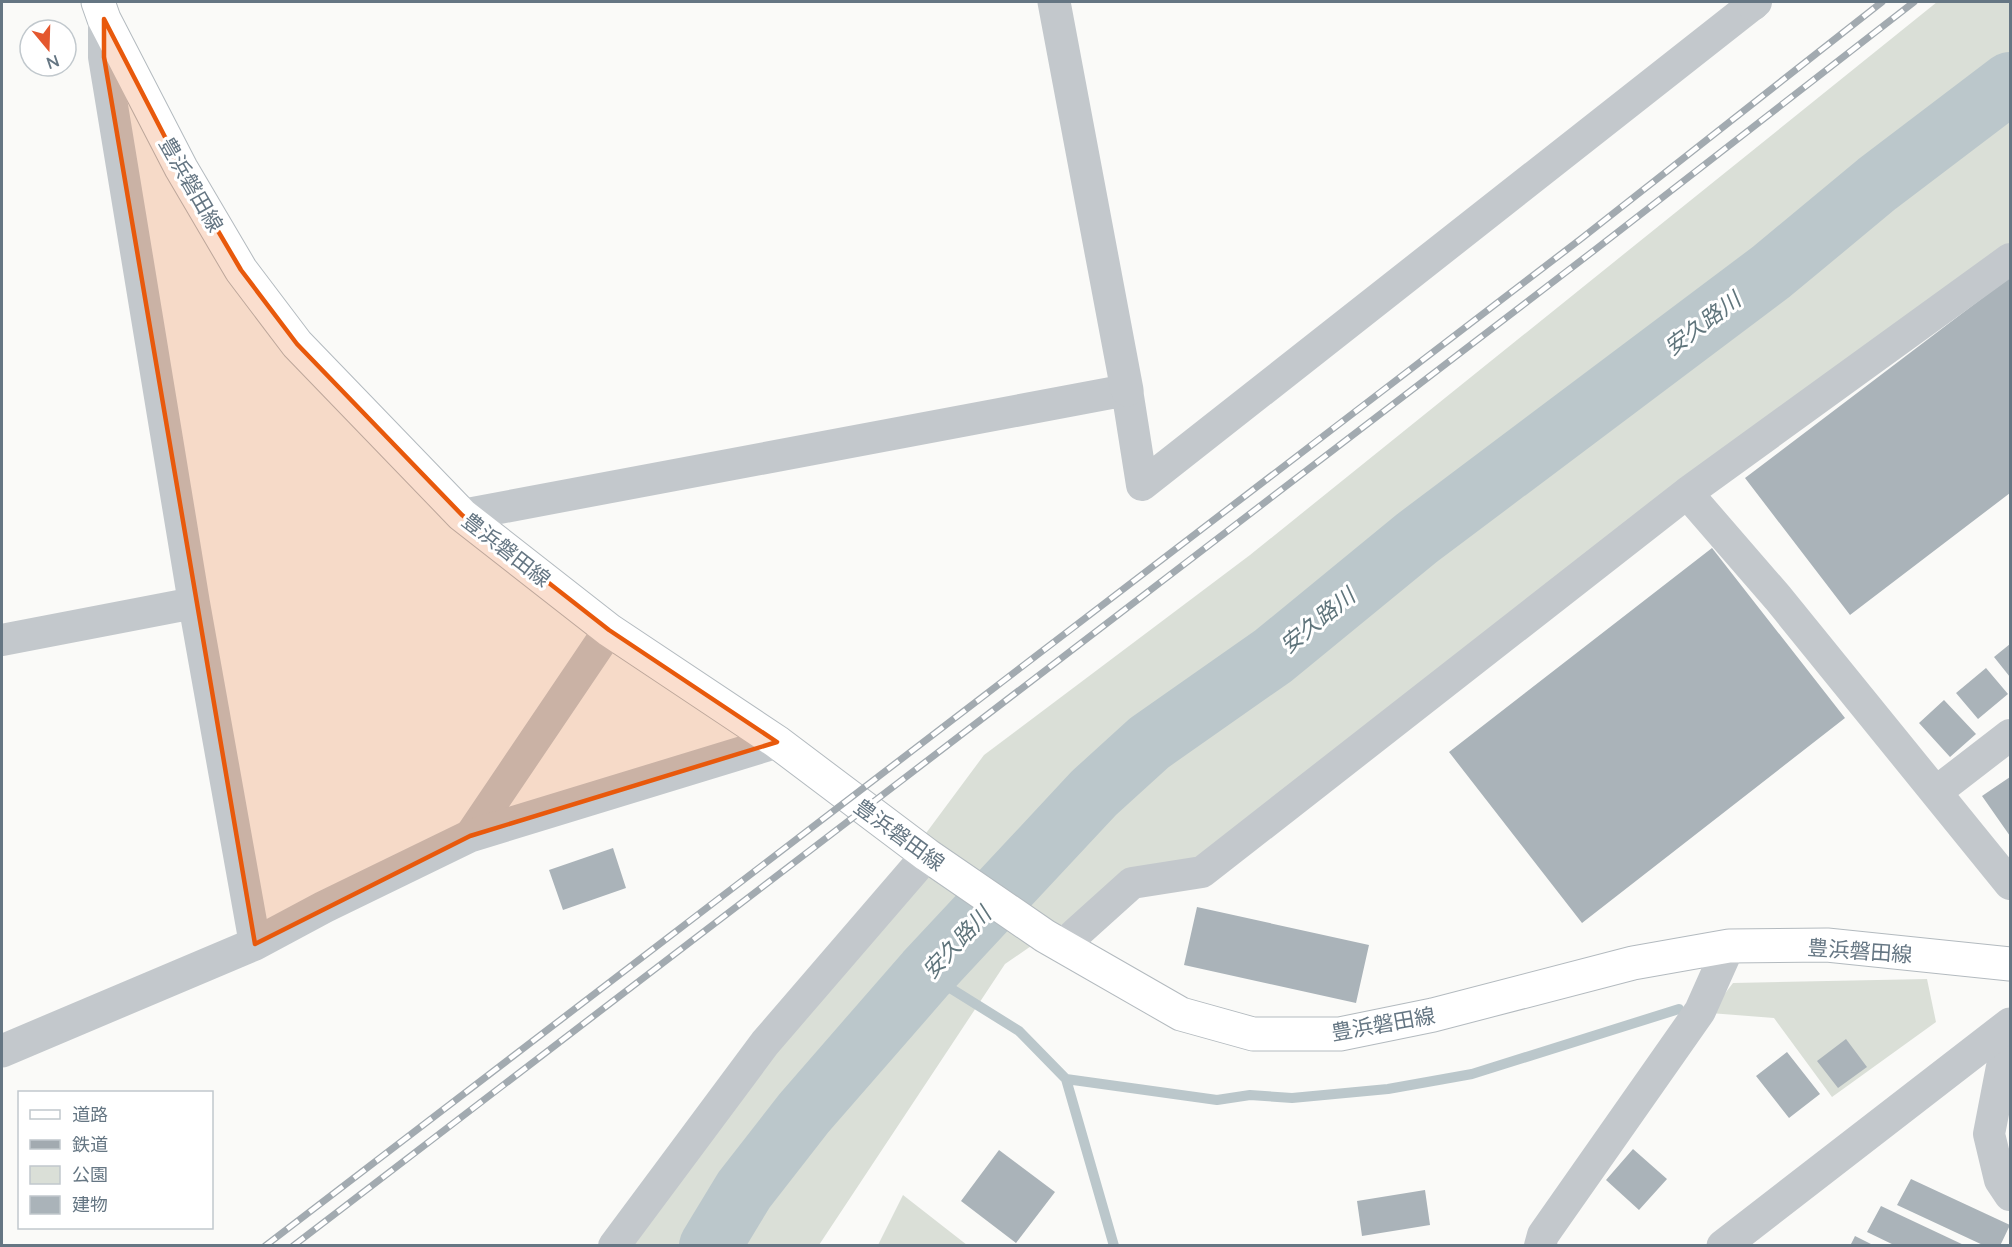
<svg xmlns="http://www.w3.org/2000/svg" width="2012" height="1247" font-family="Lato,'Noto Sans JP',sans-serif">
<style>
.green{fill:#dadfd7}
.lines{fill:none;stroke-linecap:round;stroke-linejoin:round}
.stream{stroke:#bbc7cb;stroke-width:10}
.river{stroke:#bbc7cb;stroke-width:62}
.building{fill:#aab3b9}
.secondary-casing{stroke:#b3babf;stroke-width:35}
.minor{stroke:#c3c8cc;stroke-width:32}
.tertiary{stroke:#c3c8cc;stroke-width:33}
.secondary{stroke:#fff;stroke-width:33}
.rail-casing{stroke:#a2aab0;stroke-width:7}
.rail{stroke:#fff;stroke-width:4.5;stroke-dasharray:14;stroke-linecap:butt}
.marked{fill:#e8590c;fill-opacity:0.2;stroke:#e8590c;stroke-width:4.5;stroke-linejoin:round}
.labels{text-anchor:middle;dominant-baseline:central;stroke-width:6;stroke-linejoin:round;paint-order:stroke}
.street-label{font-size:21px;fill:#657683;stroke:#fff}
.water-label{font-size:22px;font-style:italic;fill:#60757c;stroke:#fff}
</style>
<rect width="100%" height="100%" fill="#fafaf8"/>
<path class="green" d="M1937 2H2010V252L1202 872 1132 876 1005 964 819 1245 618 1246 806 995 984 755 1250 555Z
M1927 979 1936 1022 1832 1097 1774 1018 1710 1013 1733 983Z
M903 1195 967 1245H878Z"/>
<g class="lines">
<path class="stream" d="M926 973 1019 1031 1066 1079 1114 1246
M1066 1079 1217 1100 1250 1095 1292 1098 1388 1089 1472 1074 1679 1009"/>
<path class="river" d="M710 1246 744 1190 804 1113 926 973 1094 793 1149 743 1273 656 1417 538 1771 272 1877 184 2010 83"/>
</g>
<path class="building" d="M2010 277V493L1850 615 1745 478Z
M1712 548 1845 718 1582 923 1449 752Z
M2010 644V677L1994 657Z
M1986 668 2008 694 1978 719 1956 693Z
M1944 700 1976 734 1950 757 1919 723Z
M2010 777V836L1982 796Z
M613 848 626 888 563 910 549 870Z
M1197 907 1369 945 1356 1003 1184 965Z
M1846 1039 1867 1067 1838 1088 1817 1061Z
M1787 1052 1820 1094 1789 1118 1756 1076Z
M1633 1149 1667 1179 1639 1210 1606 1180Z
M999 1150 1055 1192 1016 1243 961 1201Z
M1911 1179 2010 1225 2000 1246H1985L1897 1205Z
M1425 1190 1430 1225 1362 1236 1357 1201Z
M1881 1206 1966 1246H1896L1867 1232Z
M1855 1236 1875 1246H1850Z"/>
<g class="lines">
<g class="secondary-casing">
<path id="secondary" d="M98 2 104 19 181 168 241 270 297 344 462 515 609 630 777 742 927 855 1045 936 1181 1014 1253 1034H1340L1433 1015 1633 963 1729 946 1827 945 2010 964"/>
</g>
<path class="minor" d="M104 19V57L194 603 255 944
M1687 493 1778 598 2010 884
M462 515 1127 390 1142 485 1756 2
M2 640 194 603
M1936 792 2010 735
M470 836 609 630
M1062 946 1132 883 1202 872 1687 493 2010 259
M2010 1025 1989 1134 2000 1180 2010 1195
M614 1246 765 1043 927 855
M1540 1246 1543 1235 1700 1011 1729 946"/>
<path class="tertiary" d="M1054 2 1127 390
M1753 2V4
M2 1051 255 944 324 907 470 836 777 742
M1723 1246 2010 1024"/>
<use href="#secondary" class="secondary"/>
<g class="rail-casing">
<path id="rail" d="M265 1246 1582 238 1882 2
M293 1246 1596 249 1914 2"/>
</g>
<use href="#rail" class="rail"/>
</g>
<path class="marked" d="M104 19 181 168 241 270 297 344 462 515 609 630 777 742 470 836 255 944 104 57Z"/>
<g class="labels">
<g class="street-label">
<text transform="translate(192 184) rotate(60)">豊浜磐田線</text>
<text transform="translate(507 549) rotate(38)">豊浜磐田線</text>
<text transform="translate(900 834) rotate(36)">豊浜磐田線</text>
<text transform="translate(1860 950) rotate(4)">豊浜磐田線</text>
<text transform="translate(1383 1023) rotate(-10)">豊浜磐田線</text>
</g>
<g class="water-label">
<text transform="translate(1702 323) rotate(-37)">安久路川</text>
<text transform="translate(1317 620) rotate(-39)">安久路川</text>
<text transform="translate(956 942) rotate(-47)">安久路川</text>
</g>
</g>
<rect width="2012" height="1247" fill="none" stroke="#657683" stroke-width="6"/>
<rect x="18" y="1091" width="195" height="138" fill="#ffffff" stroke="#c1c8cd" stroke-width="1.5"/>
<rect x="30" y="1110" width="30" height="9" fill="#ffffff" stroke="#c1c8cd" stroke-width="1.5"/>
<text x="72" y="1121" font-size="18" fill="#657683">道路</text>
<rect x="30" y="1140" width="30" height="9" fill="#a2aab0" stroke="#c1c8cd" stroke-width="1.5"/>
<text x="72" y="1151" font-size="18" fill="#657683">鉄道</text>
<rect x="30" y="1166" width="30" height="18" fill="#dadfd7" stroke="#c1c8cd" stroke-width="1.5"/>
<text x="72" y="1181" font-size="18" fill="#657683">公園</text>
<rect x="30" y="1196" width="30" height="18" fill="#aab3b9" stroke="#c1c8cd" stroke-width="1.5"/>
<text x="72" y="1211" font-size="18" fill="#657683">建物</text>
<g transform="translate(48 48) rotate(161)"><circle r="28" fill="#ffffff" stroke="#c1c8cd" stroke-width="1.5"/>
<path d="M0-4.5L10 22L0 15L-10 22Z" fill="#e4572e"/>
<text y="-9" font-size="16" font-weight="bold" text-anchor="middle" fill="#657683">N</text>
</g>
</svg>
